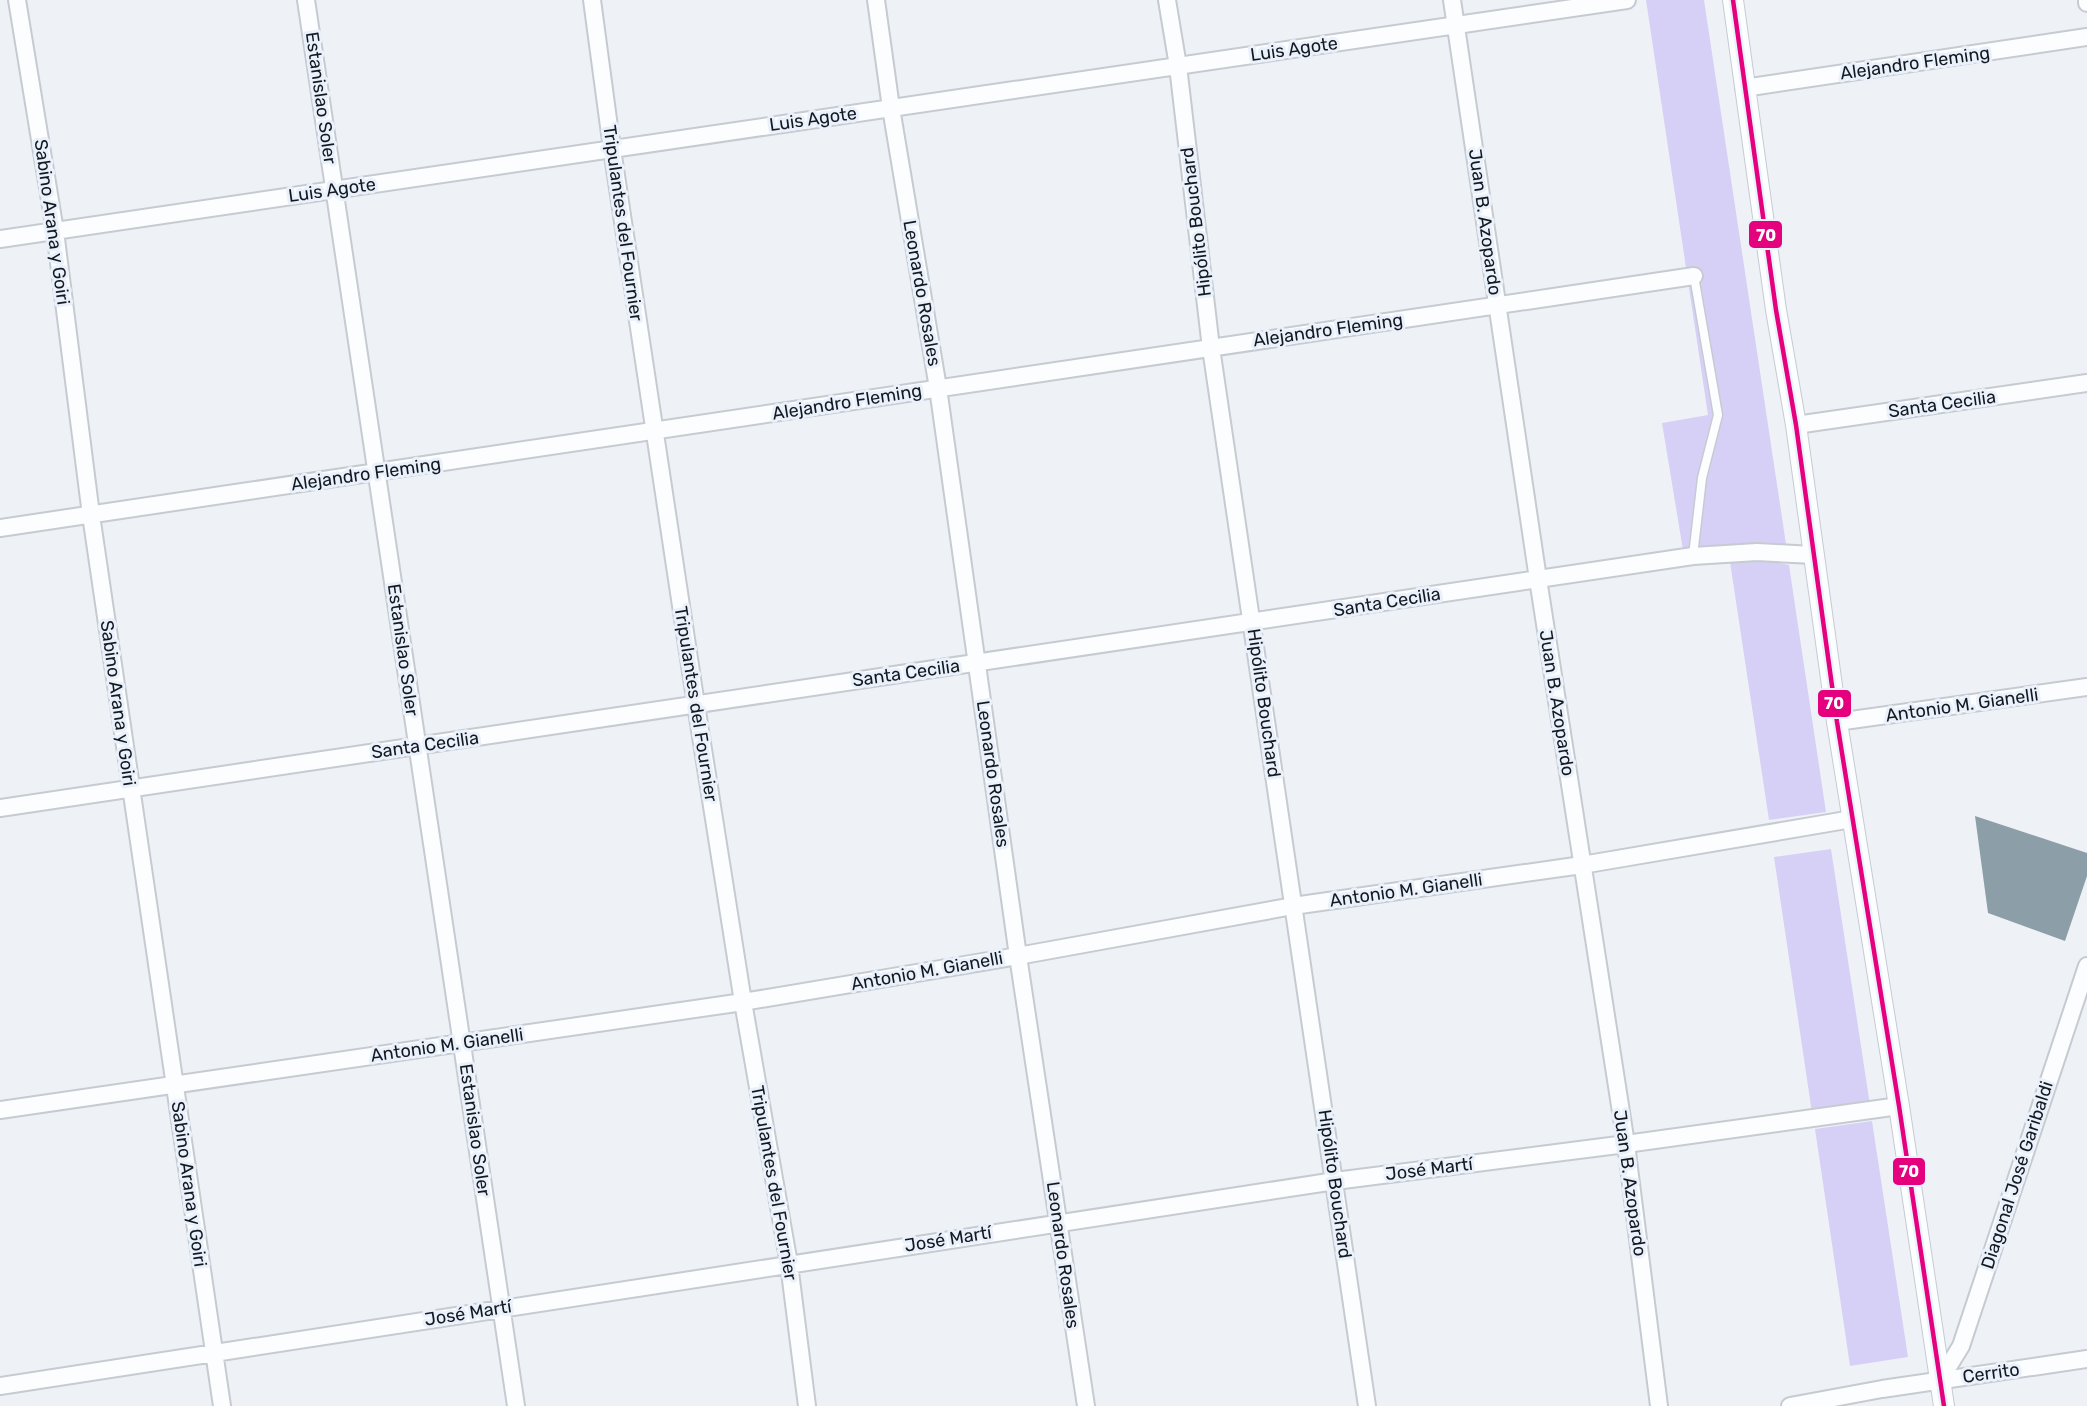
<svg xmlns="http://www.w3.org/2000/svg" width="2087" height="1406" font-family="Rubik,sans-serif">
<style>
.green{fill:#d6d0f6}
.building{fill:#8c9ea8}
.lines{fill:none;stroke-linecap:round;stroke-linejoin:round}
.service-casing{stroke:#c6cbd2;stroke-width:11}
.minor-casing{stroke:#c6cbd2;stroke-width:20}
.tertiary-casing{stroke:#c6cbd2;stroke-width:22}
.service{stroke:#fcfdfe;stroke-width:8}
.minor{stroke:#fcfdfe;stroke-width:16}
.tertiary{stroke:#fcfdfe;stroke-width:20}
.bus-1-casing{stroke:#eaf1fb;stroke-width:9}
.bus-1{stroke:#e5007d;stroke-width:4.5}
.labels{text-anchor:middle;dominant-baseline:central;stroke-width:6;stroke-linejoin:round;paint-order:stroke}
.street-label{font-size:18px;fill:#131921;stroke:#eaf1fb}
.line-badge{stroke:#eaf1fb;stroke-width:2}
.badge-label{font-size:16px;text-anchor:middle;font-weight:bold;fill:#fff}
</style>
<rect width="100%" height="100%" fill="#eef2f7"/>
<path class="green" d="M1646 0H1704L1786 544 1683 550 1662 423 1708 415Z
M1758 559 1789 565 1826 812 1769 820 1730 562Z
M1831 849 1870 1105 1812 1113 1774 857Z
M1872 1121 1908 1357 1850 1366 1815 1129Z"/>
<path class="building" d="M1975 816 2087 853V876L2065 941 1988 913Z"/>
<g class="lines">
<g class="service-casing">
<path id="service" d="M1693 556 1702 478 1718 415 1694 276"/>
</g>
<g class="minor-casing">
<path id="minor" d="M17 0 55 231 91 515 222 1406
M306 0 516 1406
M592 0 612 149 696 705 743 1002 789 1264 807 1406
M876 0 891 108 938 388 1018 956 1086 1406
M1167 0 1178 66 1211 348 1367 1406
M1452 0 1538 579 1626 1144 1659 1406
M2087 0V3
M1744 88 2087 37
M0 239 1627 0
M1796 425 2087 383
M0 528 1694 276
M1837 722 2087 687
M0 808 1693 556 1757 552 1813 555
M0 1110 743 1002 1018 956 1293 906 1582 865 1852 819
M1940 1380 1961 1346 2087 966
M0 1386 1335 1181 1626 1144 1899 1106
M1790 1406 1882 1389 2087 1359"/>
</g>
<g class="tertiary-casing">
<path id="tertiary" d="M1733 0 1776 310 1796 425 1837 722 1899 1106 1944 1406"/>
</g>
<use href="#service" class="service"/>
<use href="#minor" class="minor"/>
<use href="#tertiary" class="tertiary"/>
<g class="bus-1-casing">
<path id="bus-1" d="M1733 0 1776 310 1796 425 1837 722 1899 1106 1944 1406"/>
</g>
<use href="#bus-1" class="bus-1"/>
</g>
<g class="labels">
<g class="street-label">
<text transform="translate(1294 49) rotate(-8)">Luis Agote</text>
<text transform="translate(1915 63) rotate(-8)">Alejandro Fleming</text>
<text transform="translate(321 98) rotate(82)">Estanislao Soler</text>
<text transform="translate(813 119) rotate(-8)">Luis Agote</text>
<text transform="translate(332 190) rotate(-8)">Luis Agote</text>
<text transform="translate(52 222) rotate(82)">Sabino Arana y Goiri</text>
<text transform="translate(1196 222) rotate(-97)">Hipólito Bouchard</text>
<text transform="translate(1485 222) rotate(82)">Juan B. Azopardo</text>
<text transform="translate(623 223) rotate(82)">Tripulantes del Fournier</text>
<text transform="translate(922 293) rotate(80)">Leonardo Rosales</text>
<text transform="translate(1328 330) rotate(-8)">Alejandro Fleming</text>
<text transform="translate(847 402) rotate(-9)">Alejandro Fleming</text>
<text transform="translate(1942 404) rotate(-8)">Santa Cecilia</text>
<text transform="translate(366 474) rotate(-8)">Alejandro Fleming</text>
<text transform="translate(1387 602) rotate(-9)">Santa Cecilia</text>
<text transform="translate(403 650) rotate(82)">Estanislao Soler</text>
<text transform="translate(906 673) rotate(-8)">Santa Cecilia</text>
<text transform="translate(118 703) rotate(82)">Sabino Arana y Goiri</text>
<text transform="translate(1264 703) rotate(82)">Hipólito Bouchard</text>
<text transform="translate(1557 703) rotate(81)">Juan B. Azopardo</text>
<text transform="translate(696 704) rotate(81)">Tripulantes del Fournier</text>
<text transform="translate(1962 705) rotate(-8)">Antonio M. Gianelli</text>
<text transform="translate(425 745) rotate(-8)">Santa Cecilia</text>
<text transform="translate(993 774) rotate(82)">Leonardo Rosales</text>
<text transform="translate(1406 890) rotate(-8)">Antonio M. Gianelli</text>
<text transform="translate(927 971) rotate(-10)">Antonio M. Gianelli</text>
<text transform="translate(447 1045) rotate(-8)">Antonio M. Gianelli</text>
<text transform="translate(475 1130) rotate(82)">Estanislao Soler</text>
<text transform="translate(1429 1169) rotate(-7)">José Martí</text>
<text transform="translate(2017 1175) rotate(-72)">Diagonal José Garibaldi</text>
<text transform="translate(774 1183) rotate(80)">Tripulantes del Fournier</text>
<text transform="translate(1630 1183) rotate(82)">Juan B. Azopardo</text>
<text transform="translate(189 1184) rotate(82)">Sabino Arana y Goiri</text>
<text transform="translate(1335 1184) rotate(82)">Hipólito Bouchard</text>
<text transform="translate(948 1239) rotate(-9)">José Martí</text>
<text transform="translate(1063 1255) rotate(82)">Leonardo Rosales</text>
<text transform="translate(468 1313) rotate(-9)">José Martí</text>
<text transform="translate(1991 1373) rotate(-8)">Cerrito</text>
</g>
</g>
<g class="line-badge">
<rect x="1748" y="220" width="35" height="29" rx="6" fill="#e5007d"/>
<rect x="1817" y="689" width="35" height="29" rx="6" fill="#e5007d"/>
<rect x="1892" y="1157" width="34" height="29" rx="6" fill="#e5007d"/>
</g>
<g class="badge-label">
<text x="1766" y="241">70</text>
<text x="1834" y="709">70</text>
<text x="1909" y="1177">70</text>
</g>
</svg>
